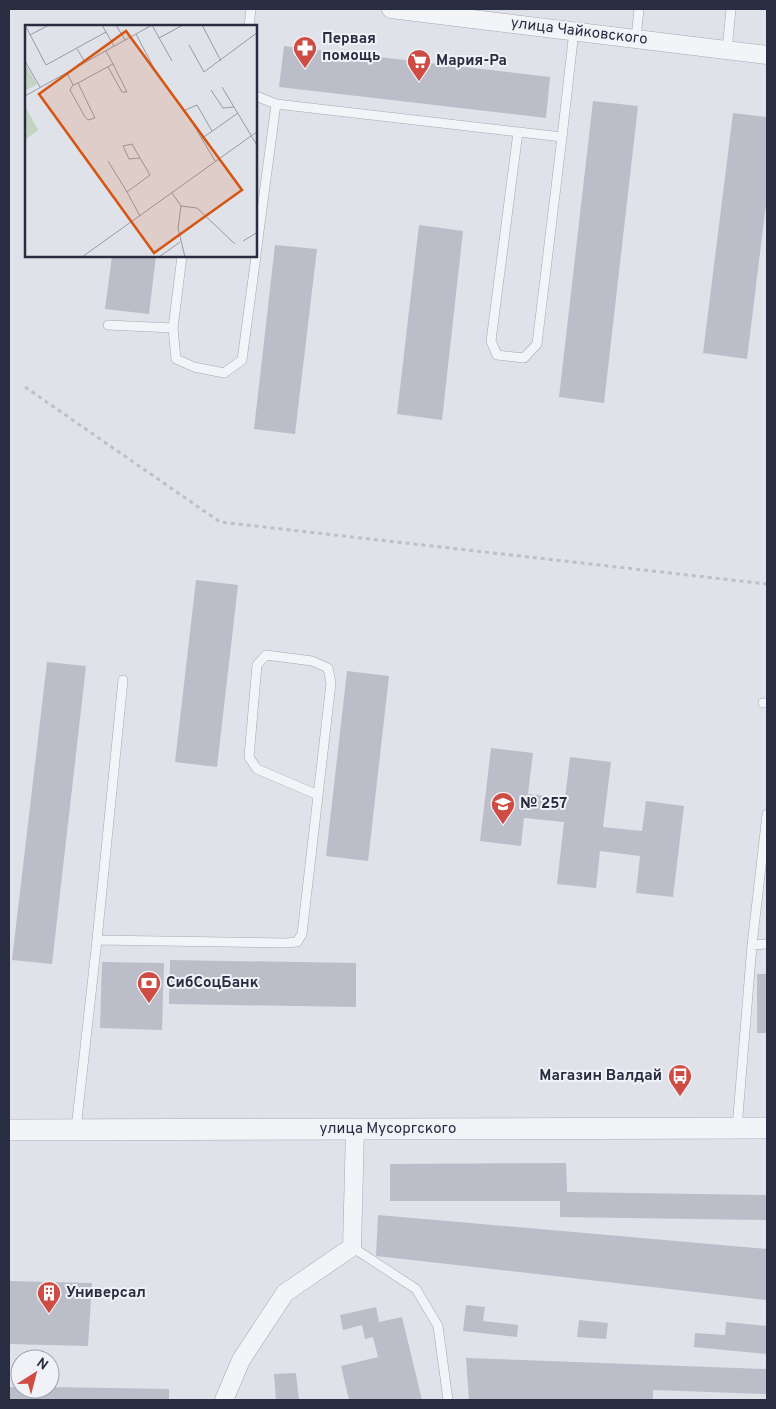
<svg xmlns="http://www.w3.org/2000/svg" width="776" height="1409" font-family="Overpass,sans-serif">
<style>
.building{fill:#bbbdc9}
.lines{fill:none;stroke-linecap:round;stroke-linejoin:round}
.service-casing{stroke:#a5a8b3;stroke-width:10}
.minor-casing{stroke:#a5a8b3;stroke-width:19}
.tertiary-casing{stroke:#a5a8b3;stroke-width:22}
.path{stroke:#bec0c8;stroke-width:3;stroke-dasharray:4 4;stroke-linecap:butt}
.service{stroke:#f3f4f8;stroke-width:9}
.minor{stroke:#f3f4f8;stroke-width:18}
.tertiary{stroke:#f3f4f8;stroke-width:21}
.labels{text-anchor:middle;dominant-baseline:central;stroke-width:4;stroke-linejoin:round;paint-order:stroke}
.street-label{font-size:15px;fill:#292d41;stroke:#f0f2f7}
.poi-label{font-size:15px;font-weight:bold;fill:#292d41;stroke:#f0f2f7;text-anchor:start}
.inset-road{fill:none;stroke:#979aa6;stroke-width:1}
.view{fill:#d55511;fill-opacity:0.15;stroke:#d55511;stroke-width:2.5}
.inset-edge{fill:none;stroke:#292d41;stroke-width:2.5}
</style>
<rect width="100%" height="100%" fill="#e0e2e9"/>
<path class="building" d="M284 46 550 77 546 118 279 87Z
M593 101 638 106 604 403 559 397Z
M733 113 767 117V196L747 359 703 353Z
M419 225 463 231 442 420 397 414Z
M275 245 317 249 295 434 254 429Z
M112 256H156L149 314 105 309Z
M196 580 238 585 217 767 175 762Z
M47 662 86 666 52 964 12 960Z
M347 671 389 676 368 861 326 856Z
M491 748 533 753 528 794 565 798 570 757 611 762 603 827 642 831 646 801 684 806 673 897 636 893 640 856 600 851 596 888 557 884 564 822 524 818 521 846 480 841Z
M170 960 356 963V1007L169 1004Z
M102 962 164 963 162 1030 100 1028Z
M757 974H767V1033H757Z
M566 1163 567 1192 767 1195V1220L560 1217V1201H390V1164Z
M378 1215 767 1249V1300L376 1256Z
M9 1281 92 1283 88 1346 9 1344Z
M466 1305 485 1307 483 1321 518 1325 517 1337 463 1331Z
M376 1307 379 1322 402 1317 422 1400H349L341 1366 378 1357 373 1337 365 1339 362 1325 343 1330 340 1315Z
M579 1320 608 1323 606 1339 577 1337Z
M726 1322 767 1326V1354L694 1347 695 1333 725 1335Z
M466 1358 767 1369V1394L653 1390V1400H469Z
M296 1373 299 1400H276L274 1374Z
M9 1387H20V1389H50V1387L169 1389V1400H9Z"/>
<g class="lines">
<g class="service-casing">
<path id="service" d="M249 26 251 9
M636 38 639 9
M727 50 731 9
M256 96 276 104 256 254
M276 104 562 137 574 31
M518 132 491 341 497 355 524 358 537 344 562 137
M182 256 173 328 176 359 194 367 224 373 242 360 256 256
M108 325 173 328
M763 703H767
M97 940 123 680
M752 945 767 944
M737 1128 752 945 767 814
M76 1129 97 940 285 943 297 942 302 934 331 683 328 668 312 661 266 655 257 665 249 757 257 769 318 795
M352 1247 416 1289 438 1326 448 1400"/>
</g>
<g class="minor-casing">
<path id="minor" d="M391 9 767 55
M224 1400 241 1360 285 1293 352 1247 355 1130"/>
</g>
<g class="tertiary-casing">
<path id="tertiary" d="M9 1130 767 1128"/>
</g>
<path class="path" d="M25 387 220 522 767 584"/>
<use href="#service" class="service"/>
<use href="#minor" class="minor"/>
<use href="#tertiary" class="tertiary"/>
</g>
<defs>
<g id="pharmacy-pin" transform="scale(1.25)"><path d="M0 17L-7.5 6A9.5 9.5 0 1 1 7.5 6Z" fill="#cf4c45" stroke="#f0f2f7"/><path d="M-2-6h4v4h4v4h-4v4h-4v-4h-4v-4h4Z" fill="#fff"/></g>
<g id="supermarket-pin" transform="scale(1.25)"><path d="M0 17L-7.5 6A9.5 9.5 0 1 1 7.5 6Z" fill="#cf4c45" stroke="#f0f2f7"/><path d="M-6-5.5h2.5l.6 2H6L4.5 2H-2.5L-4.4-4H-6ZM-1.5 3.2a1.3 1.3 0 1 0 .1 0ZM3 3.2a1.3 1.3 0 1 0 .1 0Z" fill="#fff"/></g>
<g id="school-pin" transform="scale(1.25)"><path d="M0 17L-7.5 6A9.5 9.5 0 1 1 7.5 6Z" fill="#cf4c45" stroke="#f0f2f7"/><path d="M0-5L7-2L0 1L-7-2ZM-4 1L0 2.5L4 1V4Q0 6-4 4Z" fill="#fff"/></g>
<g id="bank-pin" transform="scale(1.25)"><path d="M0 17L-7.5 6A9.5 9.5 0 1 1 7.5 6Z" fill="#cf4c45" stroke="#f0f2f7"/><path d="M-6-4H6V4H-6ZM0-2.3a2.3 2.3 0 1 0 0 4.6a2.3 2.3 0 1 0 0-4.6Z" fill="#fff"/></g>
<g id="bus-pin" transform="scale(1.25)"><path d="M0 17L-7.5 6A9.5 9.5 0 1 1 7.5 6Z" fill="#cf4c45" stroke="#f0f2f7"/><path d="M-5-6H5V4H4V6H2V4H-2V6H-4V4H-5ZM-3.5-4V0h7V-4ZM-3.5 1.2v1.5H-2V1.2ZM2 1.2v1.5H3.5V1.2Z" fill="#fff"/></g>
<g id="building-pin" transform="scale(1.25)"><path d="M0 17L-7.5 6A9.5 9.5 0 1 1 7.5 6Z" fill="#cf4c45" stroke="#f0f2f7"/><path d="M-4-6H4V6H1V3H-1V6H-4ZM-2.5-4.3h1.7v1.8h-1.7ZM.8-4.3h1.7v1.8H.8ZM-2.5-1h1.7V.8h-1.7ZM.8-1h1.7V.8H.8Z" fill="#fff"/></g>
</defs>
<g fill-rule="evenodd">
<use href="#pharmacy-pin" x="305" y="48"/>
<use href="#supermarket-pin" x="419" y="61"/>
<use href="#school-pin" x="503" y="804"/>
<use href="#bank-pin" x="149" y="983"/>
<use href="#bus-pin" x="680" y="1076"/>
<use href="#building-pin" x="49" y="1293"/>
</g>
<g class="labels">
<g class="street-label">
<text transform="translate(579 32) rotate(7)">улица Чайковского</text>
<text x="388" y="1129">улица Мусоргского</text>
</g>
<g class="poi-label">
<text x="322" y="39">Первая<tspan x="322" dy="17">помощь</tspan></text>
<text x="436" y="61">Мария-Ра</text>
<text x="520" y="804">№ 257</text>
<text x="166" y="983">СибСоцБанк</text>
<text x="662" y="1076" text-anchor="end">Магазин Валдай</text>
<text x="66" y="1293">Универсал</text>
</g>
</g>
<g transform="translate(25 25)">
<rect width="232" height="232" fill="#e0e2e9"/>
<path d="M0 39 12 59 0 66ZM0 81 13 105 0 115Z" fill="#c2d3c1"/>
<path class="inset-road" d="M0 0 21 40 81 7M77 0 89 21M91 0 100 15M127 0 147 36M177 0 196 36M111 9 133 51M5 10 24 0M134 13 158 0M164 20 179 47 233 7M52 24 60 37M0 36 15 62M83 42 97 67H102L88 39M42 48 48 60 45 65 60 92 63 95 70 93 53 58 48 60M53 58 88 39 81 26M197 62 233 122M186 65 198 83 209 82M0 71 127 0M160 85 190 136M158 86 172 80 187 106M176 114 213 88M115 133 104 134 98 121 107 119 115 133 125 150 102 167 115 191M83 136 102 167M147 168 156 181 153 203 160 232M156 181 172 183 210 219M218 216 233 207M57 232 233 106M134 232 155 217"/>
<path class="view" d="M101 6 217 165 129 228 14 69Z"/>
<rect width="232" height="232" class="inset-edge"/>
</g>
<rect width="776" height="1409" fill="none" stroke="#292d41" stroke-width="20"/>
<g transform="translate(35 1374) rotate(36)"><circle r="24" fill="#f0f2f7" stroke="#a0a3ae"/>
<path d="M0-4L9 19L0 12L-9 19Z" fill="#cf4c45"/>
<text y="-8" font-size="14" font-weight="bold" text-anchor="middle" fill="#292d41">N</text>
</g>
</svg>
